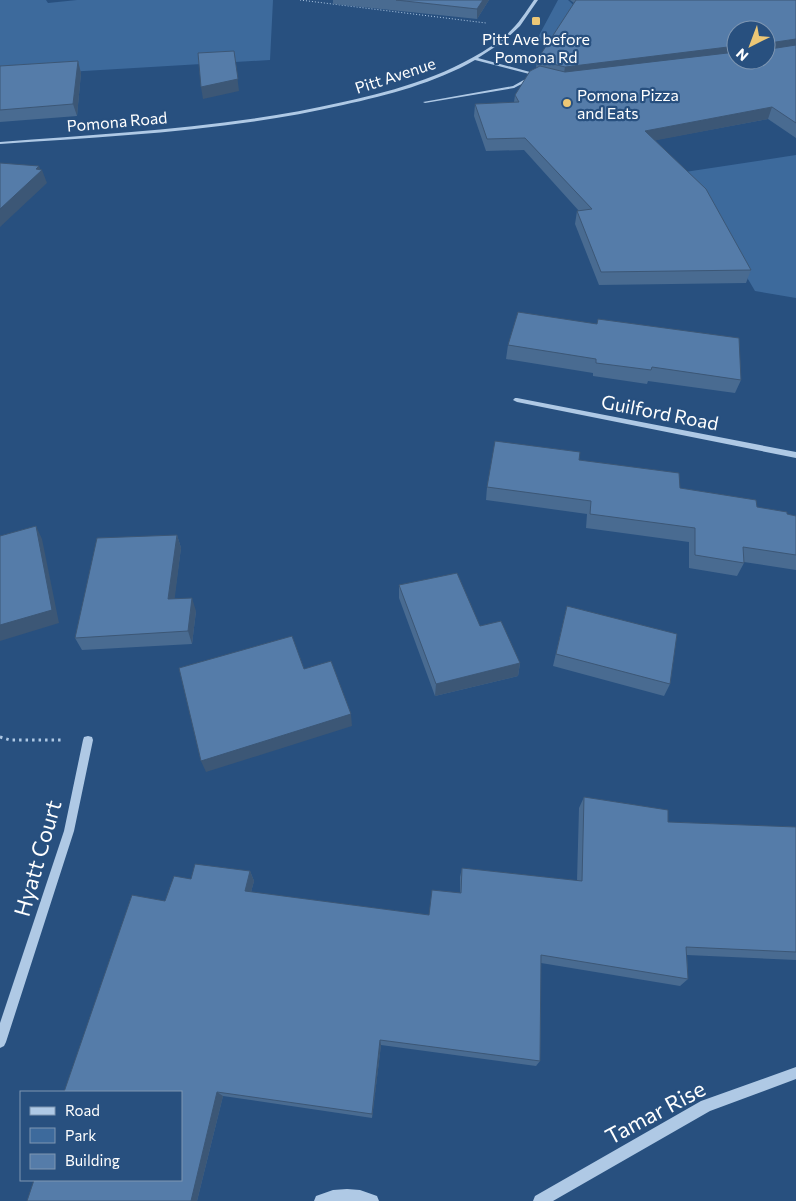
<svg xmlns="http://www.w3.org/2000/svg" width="796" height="1201" font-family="Commissioner,sans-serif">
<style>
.green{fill:#3d6a9c}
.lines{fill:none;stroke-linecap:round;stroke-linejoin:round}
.path-far1{stroke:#afc9e5;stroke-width:1;stroke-dasharray:1 2;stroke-linecap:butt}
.path{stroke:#afc9e5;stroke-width:3;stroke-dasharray:2.5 4;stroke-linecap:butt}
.minor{fill:#afc9e5;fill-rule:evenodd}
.wall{fill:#496b91;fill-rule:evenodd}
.shaded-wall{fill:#3c5776}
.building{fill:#557ca9;stroke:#3c5776}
.poi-dot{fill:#ecc776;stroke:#28507f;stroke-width:2}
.labels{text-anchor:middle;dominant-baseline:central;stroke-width:4.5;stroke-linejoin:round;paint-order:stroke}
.far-poi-label{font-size:16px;fill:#fff;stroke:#28507f}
.far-street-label{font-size:16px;fill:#fff;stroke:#28507f}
.street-label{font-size:19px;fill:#fff;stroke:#28507f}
.near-street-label{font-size:22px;fill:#fff;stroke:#28507f}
</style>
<rect width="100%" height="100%" fill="#28507f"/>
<path class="green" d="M0 0H46L48 3 77 0H273L270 60 0 76Z
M558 0H568L605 34 536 41Z
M796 155V298L755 291 685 172Z"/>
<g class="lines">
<path class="path-far1" d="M300 0 486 23"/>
<path class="path" d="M0 737 10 740H62"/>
<path class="minor" d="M534 0H538L520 26 504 41 478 58 541 75V77L475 60C435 83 388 95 343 105 230 131 115 136 0 144V142C115 133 230 128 343 102 398 90 454 74 500 40 516 28 523 16 534 0Z
M529 77 533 78 514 88 425 103 423 102 513 86Z
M515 398H517L796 452V458L517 402 513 400Z
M88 736 92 737 93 740 74 831 6 1042 4 1046 0 1048V1023L64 831 83 740 84 737Z
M796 1067V1079L710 1111 553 1201H533L535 1196 701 1101Z
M347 1189 360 1190 377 1196 379 1201H314L316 1196 333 1190Z"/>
</g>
<path class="wall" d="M333 0H489L477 19 333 4Z
M570 0H796V138L768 119 655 140 751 270 746 283 599 285 575 224 577 211H579L524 150 486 151 474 116 475 104 514 102 515 95 536 68 537 60 574 3ZM736 30 766 60H736Z
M78 61 81 73 77 116 0 122V66Z
M508 345 741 380 735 393 648 381 647 384 593 376V373L506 359Z
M579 460 680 488 757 507 796 516V570L744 562V563L737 576 689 568V542L586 528 587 514 486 500 487 487Z
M177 535 181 548 174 599 196 611 192 644 82 650 75 638Z
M399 585 480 626 520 663 518 676 435 696 399 598Z
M567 606 670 684 664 696 553 666Z
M584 797 668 822 796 827V960L687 955 688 979 680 986 541 963 540 1061 536 1066 381 1045 372 1118 223 1096 197 1201 165 901 191 879 250 871 254 881 251 892 429 915 460 893V877L462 868 577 881 579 808Z"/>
<path class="shaded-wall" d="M483 0H489L477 19V9Z
M796 39V50L766 52 769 43Z
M736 46V57L563 78 565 67Z
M234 51 239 91 203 99 201 87Z
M78 61 81 73 77 116 73 104Z
M772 107 768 119 642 143 645 131Z
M39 166 41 171 42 170 47 183 0 227V209Z
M36 526 42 539 59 623 0 641V625Z
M177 535 181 548 173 612 168 599Z
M192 598 196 611 192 644 188 631Z
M520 663 518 676 435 696 436 684Z
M351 714 352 726 206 772 201 761Z
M250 871 254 881 249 900 245 891Z
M380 1040 381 1045 372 1118V1114Z
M217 1092 223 1096 197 1201H191Z"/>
<path class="building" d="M396 0H483L477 9Z
M576 0H796V39L769 43 768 47 770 49 796 45V123L772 107 645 131 706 189 751 270 601 272 577 211 592 209 525 138 487 139 475 104 519 102 515 95 530 71 540 66 565 72 736 52V60H766V30H736V46L565 67 537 60Z
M234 51 238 79 201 87 198 53Z
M78 61 73 104 0 110V66Z
M0 163 39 166 36 169 42 170 0 209Z
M518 312 597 324 598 319 739 338 741 380 652 367 651 370 596 363V359L508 345Z
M495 441 580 452 579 460 679 473 680 488 756 500 757 507 787 512V514L796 516V555L743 547 744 563 695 555V528L590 514 591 501 487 487Z
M36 526 52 610 0 625V536Z
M177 535 168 599 192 598 188 631 75 638 97 538Z
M457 573 480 626 501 621 520 663 436 684 399 585Z
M567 606 677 634 670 684 556 654Z
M292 636 304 669 331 661 351 714 201 761 179 668Z
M584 797 668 810V822L796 827V952L686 947 688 979 541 955 540 1061 380 1040 372 1114 217 1092 191 1201H27L34 1180H181V1092H64L132 895 165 901 174 876 191 879 195 864 250 871 245 891 429 915 432 890 461 893 462 868 582 881Z"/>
<g class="poi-dot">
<rect x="531" y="16" width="10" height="10" rx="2.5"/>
<circle cx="567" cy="103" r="5"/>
</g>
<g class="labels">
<g class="far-poi-label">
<text x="536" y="38">Pitt Ave before<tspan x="536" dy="18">Pomona Rd</tspan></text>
<text x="577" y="94" text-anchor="start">Pomona Pizza<tspan x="577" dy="18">and Eats</tspan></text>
</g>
<g class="far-street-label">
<text transform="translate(395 75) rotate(-18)">Pitt Avenue</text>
<text transform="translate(117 121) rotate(-5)">Pomona Road</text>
</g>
<g class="street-label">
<text transform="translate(660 412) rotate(11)">Guilford Road</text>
</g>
<g class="near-street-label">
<text transform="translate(37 858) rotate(-74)">Hyatt Court</text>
<text transform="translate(655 1112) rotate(-28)">Tamar Rise</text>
</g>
</g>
<rect x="20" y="1091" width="162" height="90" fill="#28507f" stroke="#7e96b2"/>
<rect x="30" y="1107" width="25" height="8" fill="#afc9e5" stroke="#7e96b2"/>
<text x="65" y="1116" font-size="15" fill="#ffffff">Road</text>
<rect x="30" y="1128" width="25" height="15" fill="#3d6a9c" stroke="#7e96b2"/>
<text x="65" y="1141" font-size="15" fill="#ffffff">Park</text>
<rect x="30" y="1154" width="25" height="15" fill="#557ca9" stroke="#7e96b2"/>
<text x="65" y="1166" font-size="15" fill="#ffffff">Building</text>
<g transform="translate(751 45) rotate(222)"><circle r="24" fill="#28507f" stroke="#7e96b2"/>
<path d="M0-4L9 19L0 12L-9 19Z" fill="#ecc776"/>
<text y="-8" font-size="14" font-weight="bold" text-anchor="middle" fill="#ffffff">N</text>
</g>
</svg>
